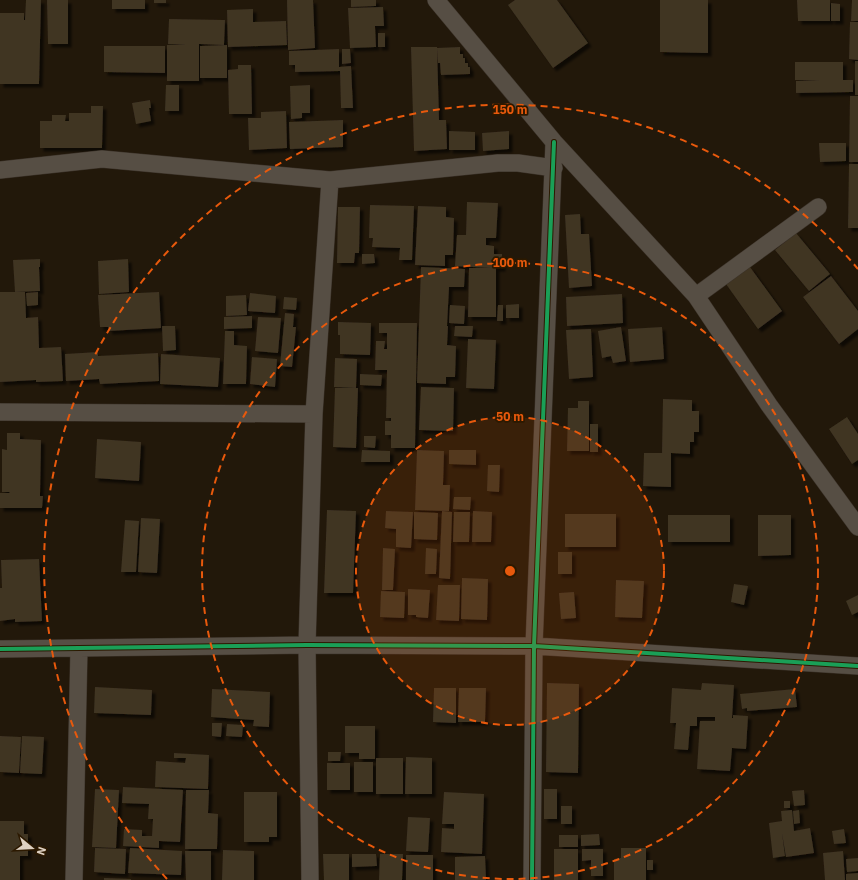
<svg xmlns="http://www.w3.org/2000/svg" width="858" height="880" font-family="'IBM Plex Sans',sans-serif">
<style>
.building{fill:#3f3424;filter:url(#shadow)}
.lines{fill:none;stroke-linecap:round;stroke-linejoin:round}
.street-casing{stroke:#3b3229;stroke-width:18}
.street{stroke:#564e44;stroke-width:17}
.cycleway-casing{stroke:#2c1900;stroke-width:6}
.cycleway{stroke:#1a9f57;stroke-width:4}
.ring{fill:none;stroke:#e8590c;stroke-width:2;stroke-dasharray:7 5}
.centre{fill:#e8590c;stroke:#2c1900;stroke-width:2}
.ring-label{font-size:12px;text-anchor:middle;font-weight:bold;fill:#e8590c;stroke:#2c1900;stroke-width:3.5;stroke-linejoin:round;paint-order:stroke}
</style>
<defs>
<filter id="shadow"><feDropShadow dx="3.5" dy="3.5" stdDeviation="1" flood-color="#0009"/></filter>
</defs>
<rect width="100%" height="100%" fill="#22180a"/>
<path class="building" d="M26 0H41L39 84H0V13H24V20H25Z
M47 0H68V44H48Z
M112 0H145V9H112Z
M154 0H166V3H154Z
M287 0H313L315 48 288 50Z
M351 0H376V6L351 7Z
M515 0H557L588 43 553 68 508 5Z
M660 0H708V53L660 52Z
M797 0H830V21H798Z
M852 0H858V21H851Z
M831 3 840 4V21H831Z
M383 7 384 26H375L376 47 350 48 348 8Z
M253 9V22L286 21 287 45 228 47 227 10Z
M169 19 225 20 224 45 199 44V81H167V45H186L168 44Z
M850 22H858V60L849 59Z
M378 33H385V47H378Z
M227 45V78H200V46Z
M104 46H165V73L104 72Z
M411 47H437L439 120H446L447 149 414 151Z
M460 47V54H463V58H465V63H468V67H470V74L441 75 440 63H438L437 48Z
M339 49V67L351 66 353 108H341L340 71 295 72V65H289V51Z
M342 49H350L351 63 342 64Z
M855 61H858V95H855Z
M795 62H843V80H853V92L796 93V81L819 80H795Z
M238 65H251L252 114H229L228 70 238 69Z
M166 85H179V111H165Z
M310 85V113H302V118L291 119 290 86Z
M850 96H858V162H849Z
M150 100 151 108H149L151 121 136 124 132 103Z
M91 106H103L102 148H40V121H52V115H66L65 121H69V113H91Z
M286 111 287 148 249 150 248 118H261V112Z
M343 120V147L290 149 289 122Z
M449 131 475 132V150H449Z
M509 131V149L483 151 482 133Z
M819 143H846V161L820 162Z
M849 164H858V228H848Z
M467 202 498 203 496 238H486V245L494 246V254H502V268H496V317H468L469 268H490L455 266 457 235H466Z
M370 205 414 206 412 260H399L400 248 372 247 373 238H369Z
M418 206 446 207V217L454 218 453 255H445V266L415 265Z
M338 207H360L359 253H355L354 263H337Z
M580 214 581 234H589L592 286 569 288 565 215Z
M796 233 830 274 809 291 775 250Z
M362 254H374L375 263 362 264Z
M40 259V267H39L40 291 15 292 13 260Z
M128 259 129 292 99 294 98 261Z
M421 267 465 269 464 287H449L447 326 441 325 448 326 447 345 456 346 455 377H446V384L417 383Z
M750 267 782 311 758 329 726 284Z
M831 276 858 311V329L839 344 803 297Z
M0 292H25L26 318 38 317 39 348 61 347 63 381 36 382V380L0 382Z
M38 292V305L27 306 26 293Z
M159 292 161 328 109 331 108 327H100L98 295Z
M250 293 276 296 275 313 248 311Z
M622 294 623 323 567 326 566 297Z
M246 295 247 315 226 316V296Z
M284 297 297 298 296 310 283 309Z
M519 304V318H506V305Z
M450 305 465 306 464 324 449 323Z
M498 305H503V321H497Z
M285 313 294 314 293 327H296L292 367 280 366Z
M252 316V328L224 329V317Z
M258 317 281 318 278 353 255 351Z
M338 322 371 323 370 355 340 354V335H338Z
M379 323H417L415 448H391V435H385V421H391V418H386L387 370H375L376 341H385L384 349H387V333H379Z
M162 326H175L176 350 163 351Z
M455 326H473L472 337 454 336Z
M621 327 626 361 613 363 611 356 602 358 598 331Z
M662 327 664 359 630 362 628 329Z
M591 329 593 377 569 379 566 330Z
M225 331H234V345L247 346 246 384H223Z
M468 339 496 340 494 389 466 388Z
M98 352V356L158 353 159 381 100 384 99 379 66 381 65 354Z
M161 354 220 358 218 387 160 384Z
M252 357 277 359 275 387 250 384Z
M335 358 357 359 356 388 334 387Z
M360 374 382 375 381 386 360 385Z
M421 387 454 388 453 431 419 430Z
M335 388H358L356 448 333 447Z
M663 399 692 400V411H699V432H694V442H690V454L671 453V487L643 486 644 453H662Z
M578 401H589V451H567L568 408H578Z
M847 417 858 434V460L852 464 829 429Z
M590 424H598V452H590Z
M7 433H20V439L41 440 40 496H43L42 508H0V493H10L9 492H2V449L7 450Z
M364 436H376L375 448 364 447Z
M97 439 141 442 139 481 95 478Z
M362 450 390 451V462H361Z
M417 450 444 451 443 485H450L449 511 415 510Z
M449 450H476V465L449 464Z
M488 465H500L499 492 487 491Z
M454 497H471L470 510 453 509Z
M327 510 356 511 353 593H324Z
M386 511 413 512 411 548 396 547V529L385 528Z
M442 511 452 512 450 579 439 578Z
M473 511 492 512 491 542H472Z
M414 512 438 513 437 540 414 539Z
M454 512H470L469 542H453Z
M565 514H616V547H565Z
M668 515H730V542H668Z
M758 515H791V555L758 556Z
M141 518 160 519 157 573 138 572Z
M125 520 139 521 136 572H121Z
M383 548 395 549 393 590H382Z
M426 548 437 549 436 574H425Z
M558 552H572V574H558Z
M39 559 42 621 15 622V619L0 621V588H2L1 560Z
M462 578 488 579 487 620 461 619Z
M616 580 644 581 642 618 615 617Z
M734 584 748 586 744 605 731 602Z
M438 585H460L459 621 436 620Z
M408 589 430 590 428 618 416 617V615H408Z
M381 591 405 592 404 618 380 617Z
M574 592 576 618 561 619 559 593Z
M858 595V612L852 615 846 601Z
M547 683 579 684 578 773 546 772Z
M702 683 734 685 732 718H733V715L748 716 746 749 732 748 730 771 697 769 700 721H715V717H697V726H690L688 750 674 749 676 723H670L672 688 701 690Z
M95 687 152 690 151 715 94 713Z
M434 688H456V723L433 722Z
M459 688H486L485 722H458Z
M212 689 270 692 269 727 253 726 254 720 211 717Z
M795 689 797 707 747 711V708L742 709 740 694Z
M212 723H222L221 737 212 736Z
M227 724 243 725 242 737 226 736Z
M345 726H375V759H359V753H345Z
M0 736 21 737 19 773 0 772Z
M22 736 44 737 42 774 20 773Z
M328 752H341L340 761H328Z
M174 753 209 755 208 789 155 787 156 761 185 763 186 758H174Z
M406 757 432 758V794H405Z
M376 758H403V794H376Z
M354 762H373V792H354Z
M327 763H350V790H327Z
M123 787 183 790 180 842 159 841V848L123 846 124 829 142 830V836H152L153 819H148L149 804 122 803Z
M95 789 119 790 116 848 92 847Z
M544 789H557V819H544Z
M186 790H209L208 813 218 814 217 849H185Z
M804 790 805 805 794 806 792 791Z
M244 792H277V837H269V842H244Z
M444 792 484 794 482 854 441 852 442 828 454 829V824H442Z
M784 801H790V808H784Z
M561 806H572V824H561Z
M792 810 794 831 810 828 814 853 786 857 782 833 785 856 773 858 769 823 782 821 781 811Z
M799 810 800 823 794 824 793 811Z
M408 817 430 818 428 852 406 851Z
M0 821H24V834H28V856H20V880H0Z
M844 829 846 843 834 844 832 831Z
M599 834 600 845 581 846V835Z
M559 835H578V847H559Z
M95 848 126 849 125 874 94 872Z
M130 848 182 851 181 875 128 873Z
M621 848H646V880H614V859L621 858Z
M554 849H578V880H554Z
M582 849H603V876H591V860L582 861Z
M223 850 254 851V880H222Z
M185 851H211V880H186Z
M843 851 845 880H825L823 853Z
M323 854H349V880H324Z
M352 854H376L377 866 352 867Z
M380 854H403L402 880H379Z
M406 855H433V880H406Z
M485 856 486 880H455V857Z
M858 858V871L847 872 846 859Z
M647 860H653V870H647Z
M858 873V880H846V874Z
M104 878 131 879V880H104Z"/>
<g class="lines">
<g class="street-casing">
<path id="street" d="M436 0 554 142 696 296 769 405 858 527
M0 170 102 159 330 180 498 163H518L554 168
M696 296 818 207
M0 412 314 414
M0 649 307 645 534 646 858 666
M74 880 79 648
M310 880 307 645 314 414 330 180
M532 880 534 646 554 142"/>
</g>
<use href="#street" class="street"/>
<g class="cycleway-casing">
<path id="cycleway" d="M0 649 307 645 534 646 858 666
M532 880 534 646 554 142"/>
</g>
<use href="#cycleway" class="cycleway"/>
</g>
<circle cx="510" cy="571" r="154" fill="#e8590c" fill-opacity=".12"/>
<g class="ring">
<circle cx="510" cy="571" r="154"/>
<circle cx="510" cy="571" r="308"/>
<path d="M167 879A461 461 0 1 1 858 269"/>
</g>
<circle cx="510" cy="571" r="6" class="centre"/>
<g class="ring-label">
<text x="510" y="114">150 m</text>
<text x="510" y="267">100 m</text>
<text x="510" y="421">50 m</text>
</g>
<g transform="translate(32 848) rotate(108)" stroke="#2c1900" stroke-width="3" paint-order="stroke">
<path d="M0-3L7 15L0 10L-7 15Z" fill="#ded1c2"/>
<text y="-6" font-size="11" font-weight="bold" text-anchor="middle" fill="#ded1c2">N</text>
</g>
</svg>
